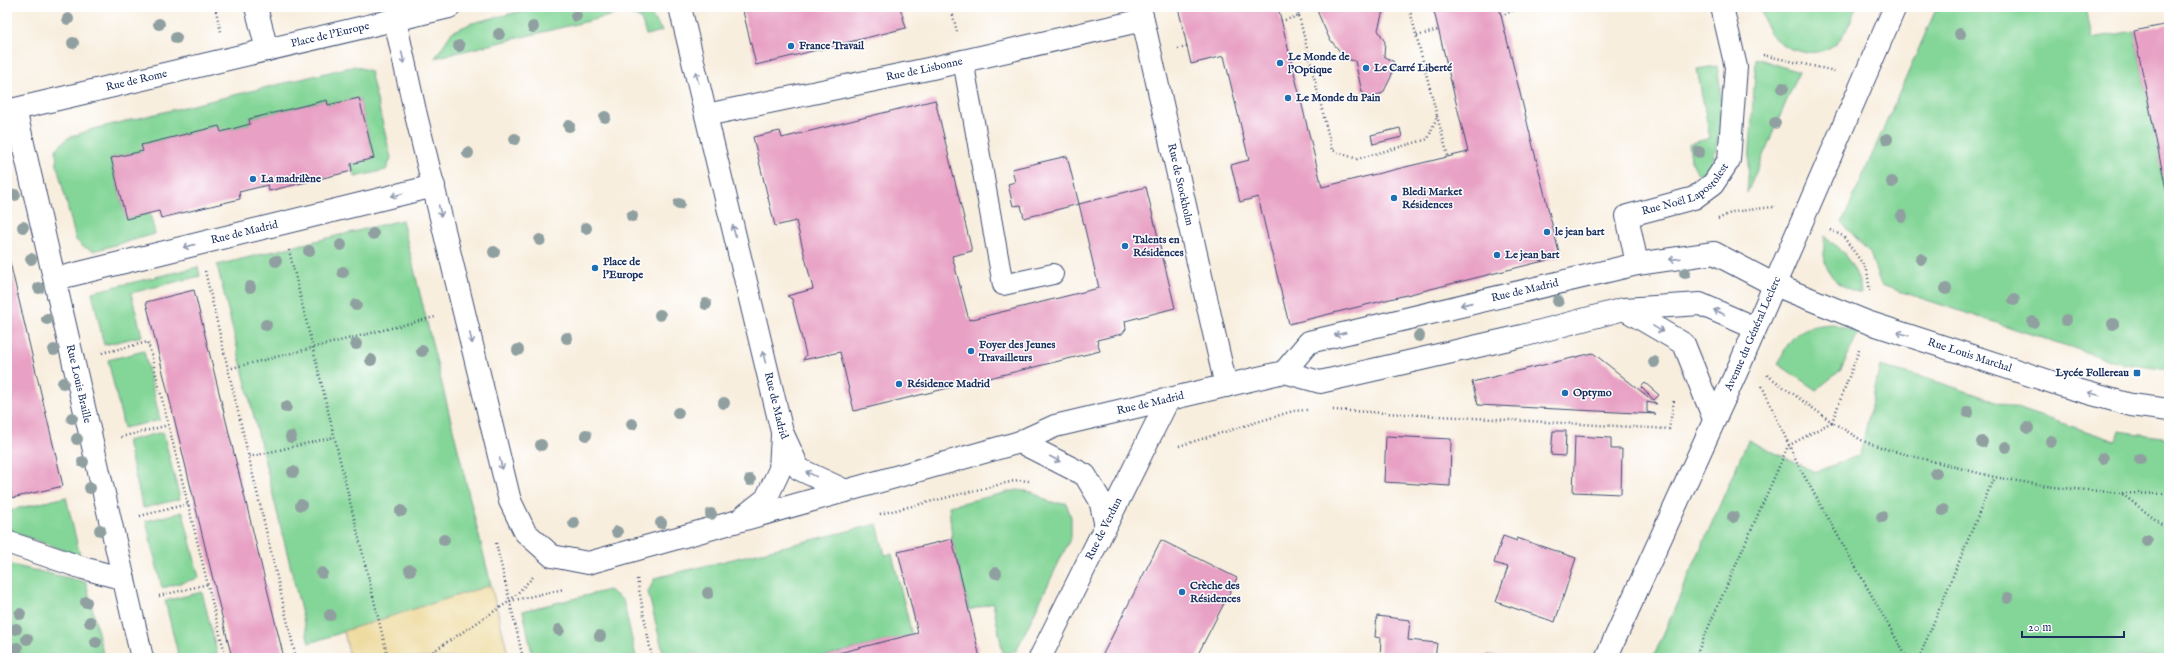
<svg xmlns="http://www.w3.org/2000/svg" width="2176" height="665" font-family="'IM FELL English',serif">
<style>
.green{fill:#84d698;stroke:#50827b}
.sand{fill:#eeda9e;stroke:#84847e}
.building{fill:#e8a1c5}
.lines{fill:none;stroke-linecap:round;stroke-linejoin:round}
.service-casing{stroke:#3c4c71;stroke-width:22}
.pedestrian-casing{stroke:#3c4c71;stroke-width:24}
.minor-casing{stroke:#3c4c71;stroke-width:24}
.tertiary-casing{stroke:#3c4c71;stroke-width:24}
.path{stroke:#3c4c71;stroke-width:2.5;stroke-dasharray:1 3;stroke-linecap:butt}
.service{stroke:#fff;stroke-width:20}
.pedestrian{stroke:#fff;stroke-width:22}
.minor{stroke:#fff;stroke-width:22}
.tertiary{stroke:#fff;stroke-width:22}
.tree{fill:#90a0a1}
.oneway{stroke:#8d97ae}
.poi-dot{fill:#1f6fb2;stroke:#fff;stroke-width:1.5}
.labels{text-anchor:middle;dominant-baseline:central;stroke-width:3;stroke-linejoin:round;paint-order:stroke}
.street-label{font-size:11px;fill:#1b2f5e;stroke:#fff}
.poi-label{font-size:11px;font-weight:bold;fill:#1b2f5e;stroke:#fff;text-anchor:start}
</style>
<rect width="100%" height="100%" fill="#fff"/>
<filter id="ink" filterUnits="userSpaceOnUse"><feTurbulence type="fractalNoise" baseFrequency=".025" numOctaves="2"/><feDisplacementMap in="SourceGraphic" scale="8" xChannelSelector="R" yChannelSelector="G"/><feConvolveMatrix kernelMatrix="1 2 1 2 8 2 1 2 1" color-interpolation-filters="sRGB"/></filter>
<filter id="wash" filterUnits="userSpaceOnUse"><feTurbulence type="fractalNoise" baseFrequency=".012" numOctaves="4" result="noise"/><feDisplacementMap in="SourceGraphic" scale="16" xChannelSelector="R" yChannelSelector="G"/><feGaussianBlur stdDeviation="0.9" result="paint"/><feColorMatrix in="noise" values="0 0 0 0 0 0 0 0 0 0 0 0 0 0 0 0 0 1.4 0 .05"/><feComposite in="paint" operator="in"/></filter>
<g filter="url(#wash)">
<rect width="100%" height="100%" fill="#f8eede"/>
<path class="green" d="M539 7H642L650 13 662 31 646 35 641 19 626 12 435 58 452 32 472 23Z
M1761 7H1856C1851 20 1846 35 1835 44 1817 59 1786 53 1772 35 1765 27 1763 17 1761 7Z
M1937 7H2086L2092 38 2134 31 2169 202V370L2119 363 1881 285 1870 253 1842 223Z
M1756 58 1799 72 1747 193Z
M355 66 370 71 391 158 386 170 355 177 351 164 374 158 359 98 328 105 327 100 249 119 250 124 221 132 219 126 142 145 143 151 111 158 126 219 150 213 155 234 93 251 82 246 76 240 57 165 56 149 68 138 93 129Z
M1717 66C1724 106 1722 132 1710 170L1698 174 1691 160 1689 144 1710 138 1697 69Z
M402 220 491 585 309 643 217 265Z
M1825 236C1843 251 1859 269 1861 293 1830 285 1820 266 1825 236Z
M198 267 200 276 131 293 142 336 104 345 92 292Z
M1834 324 1858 333 1841 370 1816 390 1778 364C1791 334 1800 325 1834 324Z
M144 351 160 420 124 428 108 360Z
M1880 366 1929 379 2116 441 2119 431 2169 438V658H1653L1748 440 1815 472 1860 455Z
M163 432 180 499 143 508 127 441Z
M1017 490 1033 492 1051 503H1066L1071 517V537L1016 651 1003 653 993 603 969 610 952 539 949 506Z
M66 497 80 556 7 530V511Z
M183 512 199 578 162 588 146 521Z
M877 524 885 555 892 554 912 635 817 658H699L697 653 674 658 663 652 648 592 655 578Z
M7 564 86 582 104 658H7Z
M609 590 623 600 636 657 533 658 523 611Z
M202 592 218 657 179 658 165 601Z"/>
<path class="sand" d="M491 585 509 658H350L344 631Z"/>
<g id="blocks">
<path class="building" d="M742 7H900L906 28 756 65Z
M1178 7H1278L1322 187 1468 152 1433 7H1499L1560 257 1289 324 1258 197 1240 202 1231 165 1249 160 1224 56 1191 64Z
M1318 7H1384L1378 30 1385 42 1384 56 1394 62 1391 77 1383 93 1369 98 1362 92 1355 61 1346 59 1329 38 1318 13Z
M2169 24V199H2168L2134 31Z
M359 98 374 158 351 164 352 171 269 191 268 185 239 192 240 199 161 218 159 211 126 219 111 158 143 151 141 145 219 126 221 132 250 124 249 119 327 100 328 105Z
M935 100 972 251 952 256 969 320 1099 288 1079 204 1146 187 1175 308 1125 321 1126 329 1122 334 1097 340 1100 351 854 411 840 352 803 360 806 355 792 299 787 296 813 289 796 221 775 226 753 137 780 131 782 138Z
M1400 128 1402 137 1373 144 1371 135Z
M1067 156 1079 204 1024 218 1021 205 1013 206 1008 184 1015 182 1012 169Z
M8 254 63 486 12 498 7 476Z
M194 290 284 658H232L146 302Z
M1593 353 1657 404 1647 402V412L1656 414 1478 405 1472 382Z
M1645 383 1659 395 1654 400 1641 387Z
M1553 431H1566L1565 456 1551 455Z
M1386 436 1451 439 1450 486 1384 482Z
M1575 436 1611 438V449H1622L1621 494 1573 492Z
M1503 536 1517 541V538L1576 558 1555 622 1496 602 1508 567 1494 563Z
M952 539 980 658H819L918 633 898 552Z
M1161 540 1237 578 1196 658H1101Z
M1377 616 1410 620 1408 640 1437 643 1435 658H1380L1381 638 1375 637Z
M1487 654 1504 657V658H1486Z"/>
</g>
</g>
<g filter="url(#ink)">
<use href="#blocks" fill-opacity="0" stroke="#3c4c71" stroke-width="1"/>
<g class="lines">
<g class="service-casing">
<path id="service" d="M963 60 1003 285 1053 274"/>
</g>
<g class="pedestrian-casing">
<path id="pedestrian" d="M7 542 83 568 124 579"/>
</g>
<g class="minor-casing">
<g id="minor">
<path d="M256 7 267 50"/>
<path id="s1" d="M680 7 782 432 799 469 846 491"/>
<path id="s2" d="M1140 7 1226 386"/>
<path id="s3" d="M395 20 415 111 510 501 525 532 552 556 588 563 1020 442 1055 426 1284 372 1320 382 1522 336 1624 309 1700 304 1755 328"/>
<path id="s4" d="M15 109 142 658"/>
<path id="s5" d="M7 111 449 7"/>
<path id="s6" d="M706 115 928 69 1143 20"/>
<path id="s7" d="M1637 264 1627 216 1694 198 1713 184 1729 160 1736 67 1722 7"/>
<path id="s8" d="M55 279 434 186"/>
<path d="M1624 309 1684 344 1714 419"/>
<path id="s9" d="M1284 372 1309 342 1637 264 1714 253 1775 285 1867 322 2067 387 2131 405 2169 410"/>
<path d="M1020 442 1085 475 1100 500 1106 526"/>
<path d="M743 517 766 499 780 469 782 435"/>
<path id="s10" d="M1040 658 1168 400"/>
</g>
</g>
<g class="tertiary-casing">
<g id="tertiary">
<path id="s11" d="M1606 658 1741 362 1895 7"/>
</g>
</g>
<path class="path" d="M215 7 221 32
M951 7 957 32
M1299 16 1332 150 1357 159 1428 139 1437 116 1409 7
M1501 16 1521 7
M1281 21 1299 16 1297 7
M1417 36 1438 30
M1178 49 1187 47
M1763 55 1835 71
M1437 116 1448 156
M1718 219 1733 212 1772 207 1775 208
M1830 230 1843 236 1867 270 1870 293
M289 250 388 658
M205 271 296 658
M102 353 148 342 226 658
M228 369 435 317
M1767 375 1832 422 1859 350
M1762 386 1798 465 1907 658
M1333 410 1669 429 1674 400
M121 437 169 425
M1179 446 1293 411 1307 410
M249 457 334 437
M2122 493 2169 494
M880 514 1018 480 1029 481
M140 516 188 504
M496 543 523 658
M637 579 652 658
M159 596 208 584
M510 601 564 589
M423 658 510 601 533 577
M1695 658 1788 446 1832 422 1863 441 1889 450 1994 477 2053 487 2121 493 2169 530
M1919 658 1994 477"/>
<use href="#service" class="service"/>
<use href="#pedestrian" class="pedestrian"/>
<use href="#minor" class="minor"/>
<use href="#tertiary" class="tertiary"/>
</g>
<g class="tree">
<circle cx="576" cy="16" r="6"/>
<circle cx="68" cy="19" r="6"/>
<circle cx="159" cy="24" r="6"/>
<circle cx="533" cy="27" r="6"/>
<circle cx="499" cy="34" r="6"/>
<circle cx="1960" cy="34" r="6"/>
<circle cx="176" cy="38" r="6"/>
<circle cx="73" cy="43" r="6"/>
<circle cx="459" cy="46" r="6"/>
<circle cx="1783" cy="88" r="6"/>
<circle cx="605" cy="117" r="6"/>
<circle cx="1775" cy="123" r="6"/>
<circle cx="569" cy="126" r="6"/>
<circle cx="515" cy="139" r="6"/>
<circle cx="1887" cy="139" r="6"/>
<circle cx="1699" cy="152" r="6"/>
<circle cx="468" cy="153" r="6"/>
<circle cx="1892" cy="182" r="6"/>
<circle cx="15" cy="195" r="6"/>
<circle cx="679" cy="204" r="6"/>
<circle cx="632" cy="216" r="6"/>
<circle cx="1902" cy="216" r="6"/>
<circle cx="23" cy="227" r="6"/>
<circle cx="586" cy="228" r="6"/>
<circle cx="373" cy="234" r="6"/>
<circle cx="540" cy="240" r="6"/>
<circle cx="341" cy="245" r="6"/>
<circle cx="309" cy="251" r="6"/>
<circle cx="494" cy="252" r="6"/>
<circle cx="31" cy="259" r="6"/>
<circle cx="1921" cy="259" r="6"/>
<circle cx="276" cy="261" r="6"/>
<circle cx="343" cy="272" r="6"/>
<circle cx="1685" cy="273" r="6"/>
<circle cx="250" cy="287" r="6"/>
<circle cx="39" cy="288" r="6"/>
<circle cx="1946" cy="289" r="6"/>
<circle cx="2014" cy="300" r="6"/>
<circle cx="1558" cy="301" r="6"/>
<circle cx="706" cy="304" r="6"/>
<circle cx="356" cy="305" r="6"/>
<circle cx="660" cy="315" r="6"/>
<circle cx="47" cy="319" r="6"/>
<circle cx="2066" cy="320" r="6"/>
<circle cx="2033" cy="322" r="6"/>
<circle cx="2113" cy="324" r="6"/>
<circle cx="266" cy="325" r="6"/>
<circle cx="1419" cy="336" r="6"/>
<circle cx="567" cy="338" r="6"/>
<circle cx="356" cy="344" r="6"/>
<circle cx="54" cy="350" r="6"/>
<circle cx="518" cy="350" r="6"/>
<circle cx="422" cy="351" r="6"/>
<circle cx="371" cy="360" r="6"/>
<circle cx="1654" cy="362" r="6"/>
<circle cx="63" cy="383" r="6"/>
<circle cx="724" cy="403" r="6"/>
<circle cx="286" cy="407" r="6"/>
<circle cx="1968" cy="412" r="6"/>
<circle cx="678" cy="413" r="6"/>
<circle cx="72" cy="418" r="6"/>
<circle cx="632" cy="424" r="6"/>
<circle cx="2028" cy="428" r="6"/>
<circle cx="586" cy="435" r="6"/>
<circle cx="291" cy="437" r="6"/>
<circle cx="77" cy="439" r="6"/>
<circle cx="2051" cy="441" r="6"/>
<circle cx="1982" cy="442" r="6"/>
<circle cx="541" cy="445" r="6"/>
<circle cx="2006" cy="447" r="6"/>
<circle cx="2103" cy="458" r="6"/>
<circle cx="2140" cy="459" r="6"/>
<circle cx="83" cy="462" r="6"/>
<circle cx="293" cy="472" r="6"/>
<circle cx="1936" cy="473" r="6"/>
<circle cx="750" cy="480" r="6"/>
<circle cx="90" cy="488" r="6"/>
<circle cx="301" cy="505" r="6"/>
<circle cx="1943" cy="510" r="6"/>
<circle cx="401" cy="511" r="6"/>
<circle cx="711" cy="514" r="6"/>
<circle cx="1733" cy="517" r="6"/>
<circle cx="1882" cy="517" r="6"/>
<circle cx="574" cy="523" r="6"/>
<circle cx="661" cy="523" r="6"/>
<circle cx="100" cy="530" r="6"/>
<circle cx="617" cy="532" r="6"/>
<circle cx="444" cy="540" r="6"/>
<circle cx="2147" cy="541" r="6"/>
<circle cx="410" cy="570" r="6"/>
<circle cx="322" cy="573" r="6"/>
<circle cx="996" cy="573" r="6"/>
<circle cx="708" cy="593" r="6"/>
<circle cx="2008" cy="598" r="6"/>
<circle cx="86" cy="602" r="6"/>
<circle cx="20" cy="614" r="6"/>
<circle cx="330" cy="615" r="6"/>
<circle cx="90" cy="622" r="6"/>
<circle cx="16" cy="629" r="6"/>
<circle cx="559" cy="630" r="6"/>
<circle cx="600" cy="636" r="6"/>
<circle cx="27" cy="639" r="6"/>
<circle cx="96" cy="642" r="6"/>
<circle cx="17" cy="648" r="6"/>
</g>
<defs><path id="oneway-shaft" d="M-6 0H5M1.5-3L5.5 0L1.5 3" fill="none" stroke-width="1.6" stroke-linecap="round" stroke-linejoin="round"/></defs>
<g class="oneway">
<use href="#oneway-shaft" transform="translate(403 58) rotate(77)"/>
<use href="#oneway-shaft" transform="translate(697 77) rotate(-103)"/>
<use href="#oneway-shaft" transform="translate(397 195) rotate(166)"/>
<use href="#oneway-shaft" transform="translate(440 211) rotate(77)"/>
<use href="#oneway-shaft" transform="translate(734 231) rotate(-104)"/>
<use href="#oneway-shaft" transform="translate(189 246) rotate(166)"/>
<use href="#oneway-shaft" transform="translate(1675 259) rotate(173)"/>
<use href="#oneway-shaft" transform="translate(1466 304) rotate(167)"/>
<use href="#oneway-shaft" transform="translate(1719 312) rotate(-156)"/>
<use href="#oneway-shaft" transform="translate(1658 329) rotate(31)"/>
<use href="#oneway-shaft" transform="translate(1340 334) rotate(167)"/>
<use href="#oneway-shaft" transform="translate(1903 334) rotate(-162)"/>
<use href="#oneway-shaft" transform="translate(471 338) rotate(77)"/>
<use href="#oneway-shaft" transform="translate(764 357) rotate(-104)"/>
<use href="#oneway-shaft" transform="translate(2094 394) rotate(-165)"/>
<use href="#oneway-shaft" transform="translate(1055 459) rotate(27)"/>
<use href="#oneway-shaft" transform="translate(501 464) rotate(77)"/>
<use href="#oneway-shaft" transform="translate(811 474) rotate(-154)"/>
</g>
</g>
<g class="poi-dot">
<circle cx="791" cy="46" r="4"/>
<circle cx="1280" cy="63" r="4"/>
<circle cx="1366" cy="68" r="4"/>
<circle cx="1288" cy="98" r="4"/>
<circle cx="253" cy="179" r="4"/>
<circle cx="1394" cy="198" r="4"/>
<circle cx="1547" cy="232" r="4"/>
<circle cx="1125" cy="246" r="4"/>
<circle cx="1497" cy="255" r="4"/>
<circle cx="595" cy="268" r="4"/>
<circle cx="971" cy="351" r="4"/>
<rect x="2133" y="369" width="8" height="8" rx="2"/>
<circle cx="899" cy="384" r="4"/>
<circle cx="1565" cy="393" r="4"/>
<circle cx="1182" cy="592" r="4"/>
</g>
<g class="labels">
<g class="street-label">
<text stroke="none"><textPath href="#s5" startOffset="332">Place de l'Europe</textPath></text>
<text stroke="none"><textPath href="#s6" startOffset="223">Rue de Lisbonne</textPath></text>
<text stroke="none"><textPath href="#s5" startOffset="133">Rue de Rome</textPath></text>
<text stroke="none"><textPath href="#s2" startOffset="182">Rue de Stockholm</textPath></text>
<text stroke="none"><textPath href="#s7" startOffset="115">Rue Noël Lapostolest</textPath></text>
<text stroke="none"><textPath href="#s8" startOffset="195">Rue de Madrid</textPath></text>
<text stroke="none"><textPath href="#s9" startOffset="261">Rue de Madrid</textPath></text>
<text stroke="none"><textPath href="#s11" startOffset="356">Avenue du Général Leclerc</textPath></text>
<text stroke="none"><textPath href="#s9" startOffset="730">Rue Louis Marchal</textPath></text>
<text stroke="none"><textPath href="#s4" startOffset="282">Rue Louis Braille</textPath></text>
<text stroke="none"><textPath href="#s3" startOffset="1187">Rue de Madrid</textPath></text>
<text stroke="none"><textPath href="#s1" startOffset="410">Rue de Madrid</textPath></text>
<text stroke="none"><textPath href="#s10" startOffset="144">Rue de Verdun</textPath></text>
</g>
<g class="poi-label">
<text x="799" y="46">France Travail</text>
<text x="1288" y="57">Le Monde de<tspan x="1288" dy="13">l’Optique</tspan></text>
<text x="1374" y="68">Le Carré Liberté</text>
<text x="1296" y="98">Le Monde du Pain</text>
<text x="261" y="179">La madrilène</text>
<text x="1402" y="192">Bledi Market<tspan x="1402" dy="13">Résidences</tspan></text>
<text x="1555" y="232">le jean bart</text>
<text x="1133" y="240">Talents en<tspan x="1133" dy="13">Résidences</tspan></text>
<text x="1505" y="255">Le jean bart</text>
<text x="603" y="262">Place de<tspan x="603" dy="13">l'Europe</tspan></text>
<text x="979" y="345">Foyer des Jeunes<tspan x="979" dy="13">Travailleurs</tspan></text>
<text x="2129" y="373" text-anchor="end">Lycée Follereau</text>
<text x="907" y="384">Résidence Madrid</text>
<text x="1573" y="393">Optymo</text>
<text x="1190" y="586">Crèche des<tspan x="1190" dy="13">Résidences</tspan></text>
</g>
</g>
<rect width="2176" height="665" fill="none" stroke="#fff" stroke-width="24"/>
<path d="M2022 631v6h102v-6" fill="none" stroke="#1b2f5e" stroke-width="2"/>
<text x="2028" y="631" font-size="12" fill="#1b2f5e" stroke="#ffffff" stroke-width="3" paint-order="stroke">20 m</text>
</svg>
